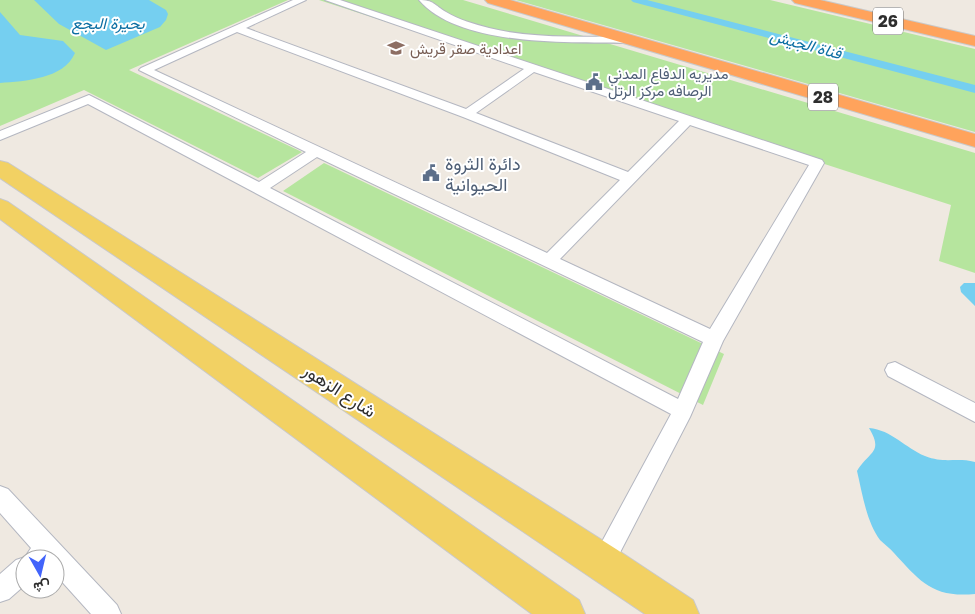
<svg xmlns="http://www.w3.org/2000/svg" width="975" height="614" font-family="'Golos Text',Vazirmatn,sans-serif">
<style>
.green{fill:#b6e59e}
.water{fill:#75cff0}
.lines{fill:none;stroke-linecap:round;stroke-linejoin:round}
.canal{fill:#75cff0;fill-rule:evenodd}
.minor-casing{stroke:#b4b7c1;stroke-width:2}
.primary-casing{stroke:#c9c9c9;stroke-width:2}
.motorway-casing{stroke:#c9c9c9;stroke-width:2}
.minor{fill:#fff;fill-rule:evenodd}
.primary{fill:#f2d163;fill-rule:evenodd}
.motorway{fill:#ffa35c;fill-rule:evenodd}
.labels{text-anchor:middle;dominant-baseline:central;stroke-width:4;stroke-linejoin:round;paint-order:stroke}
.far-education-label{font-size:15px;fill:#785e54;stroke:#fff;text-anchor:start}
.far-service-label{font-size:15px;fill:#4e5e75;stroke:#fff;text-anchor:start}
.shield{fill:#fff;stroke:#6d6d6d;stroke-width:1}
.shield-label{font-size:16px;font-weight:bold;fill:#2e2e2e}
.far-water-label{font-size:16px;font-style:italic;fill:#0d6fa3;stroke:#fff}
.service-label{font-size:18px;fill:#4e5e75;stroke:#fff;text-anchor:start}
.street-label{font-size:18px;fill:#2e2e2e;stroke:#fff}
</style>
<rect width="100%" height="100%" fill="#efe9e1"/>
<path class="green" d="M0 0H288L129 70 302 152 258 178 84 90 0 126Z
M319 0H463L975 153V273L939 261 951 205Z
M516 0H770L975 49V132Z
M324 163 724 354 703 405 283 191Z"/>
<path class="water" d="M34 0H149L166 10 168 14 166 20 160 27 106 50 59 24Z
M0 12 20 35 63 41 75 53C64 79 25 81 0 83Z
M964 283H975V306L961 292 960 287Z
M869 428C892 430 905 448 925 456 945 464 956 457 975 462V594C932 598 920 581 894 553 890 548 884 544 880 540 866 521 862 492 857 471 869 451 884 453 869 428Z"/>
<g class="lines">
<path class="canal" d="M631 0H647L975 85V93L633 2Z"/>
<g class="minor-casing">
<path id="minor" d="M293 0H306L246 28 466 109 524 69 325 0H340L822 160 824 163 723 341 690 417 611 570 603 574 595 570 591 562 671 414 88 104 0 140V131L89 95 259 182 306 152 139 70 141 68ZM237 32 463 117 620 180 547 253 154 70ZM534 72 679 121 628 172 476 113ZM690 125 809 165 710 329 560 259ZM317 157 703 342 678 399 270 188Z
M419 0C434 0 434 5 446 12 459 20 474 24 489 28 533 39 582 36 627 37L632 40 627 43C570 42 459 47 419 0Z
M895 362 975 403V422L888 376 885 370 888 364Z
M0 486 8 489 117 605 121 614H91L55 574V559H25V585L9 599 0 602V574L16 560 25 557 31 548 0 513Z"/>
</g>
<g class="primary-casing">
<path id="primary" d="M0 161 8 163 616 549 693 600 699 614H645L0 178Z
M0 199 8 202 579 600 585 614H532L0 219Z"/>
</g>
<g class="motorway-casing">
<path id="motorway" d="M485 0H510L975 134V147L488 3Z
M792 0H820L975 36V46L795 3Z"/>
</g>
<use href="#minor" class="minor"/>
<use href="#primary" class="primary"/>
<use href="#motorway" class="motorway"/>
</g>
<defs>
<g id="school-bare" transform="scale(1.35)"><path d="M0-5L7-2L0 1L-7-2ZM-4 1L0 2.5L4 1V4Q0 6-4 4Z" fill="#8d6e63" stroke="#fff" stroke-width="2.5" paint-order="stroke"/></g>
<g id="civic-bare" transform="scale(1.35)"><path d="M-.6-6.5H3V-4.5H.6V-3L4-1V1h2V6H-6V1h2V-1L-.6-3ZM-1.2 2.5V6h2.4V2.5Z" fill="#5c6f8a" stroke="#fff" stroke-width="2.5" paint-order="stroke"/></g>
</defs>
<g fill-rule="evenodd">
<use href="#school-bare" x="396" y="48"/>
<use href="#civic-bare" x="594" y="82"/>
<use href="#civic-bare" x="431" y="173"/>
</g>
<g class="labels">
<g class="far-education-label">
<text x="410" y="48">اعدادية صقر قريش</text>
</g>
<g class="far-service-label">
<text x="608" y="73">مديريه الدفاع المدني<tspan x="608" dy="17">الرصافه مركز الرتل</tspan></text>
</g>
<g class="shield">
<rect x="873" y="7.5" width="30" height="27" rx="4"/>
<rect x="808" y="83.5" width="30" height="27" rx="4"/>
</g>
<g class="shield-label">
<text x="888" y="21">26</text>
<text x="823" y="97">28</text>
</g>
<g class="far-water-label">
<text x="108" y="23">بحيرة البجع</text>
<text transform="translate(806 44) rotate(15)">قناة الجيش</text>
</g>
<g class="service-label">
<text x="445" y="163">دائرة الثروة<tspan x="445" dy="21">الحيوانية</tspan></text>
</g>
<g class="street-label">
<text transform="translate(340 390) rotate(33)">شارع الزهور</text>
</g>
</g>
<g transform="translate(40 574) rotate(172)"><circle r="24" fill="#ffffff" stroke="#ababab"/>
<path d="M0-4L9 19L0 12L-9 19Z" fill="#4264fb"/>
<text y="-8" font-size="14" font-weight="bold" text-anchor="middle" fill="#2e2e2e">ش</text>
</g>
</svg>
